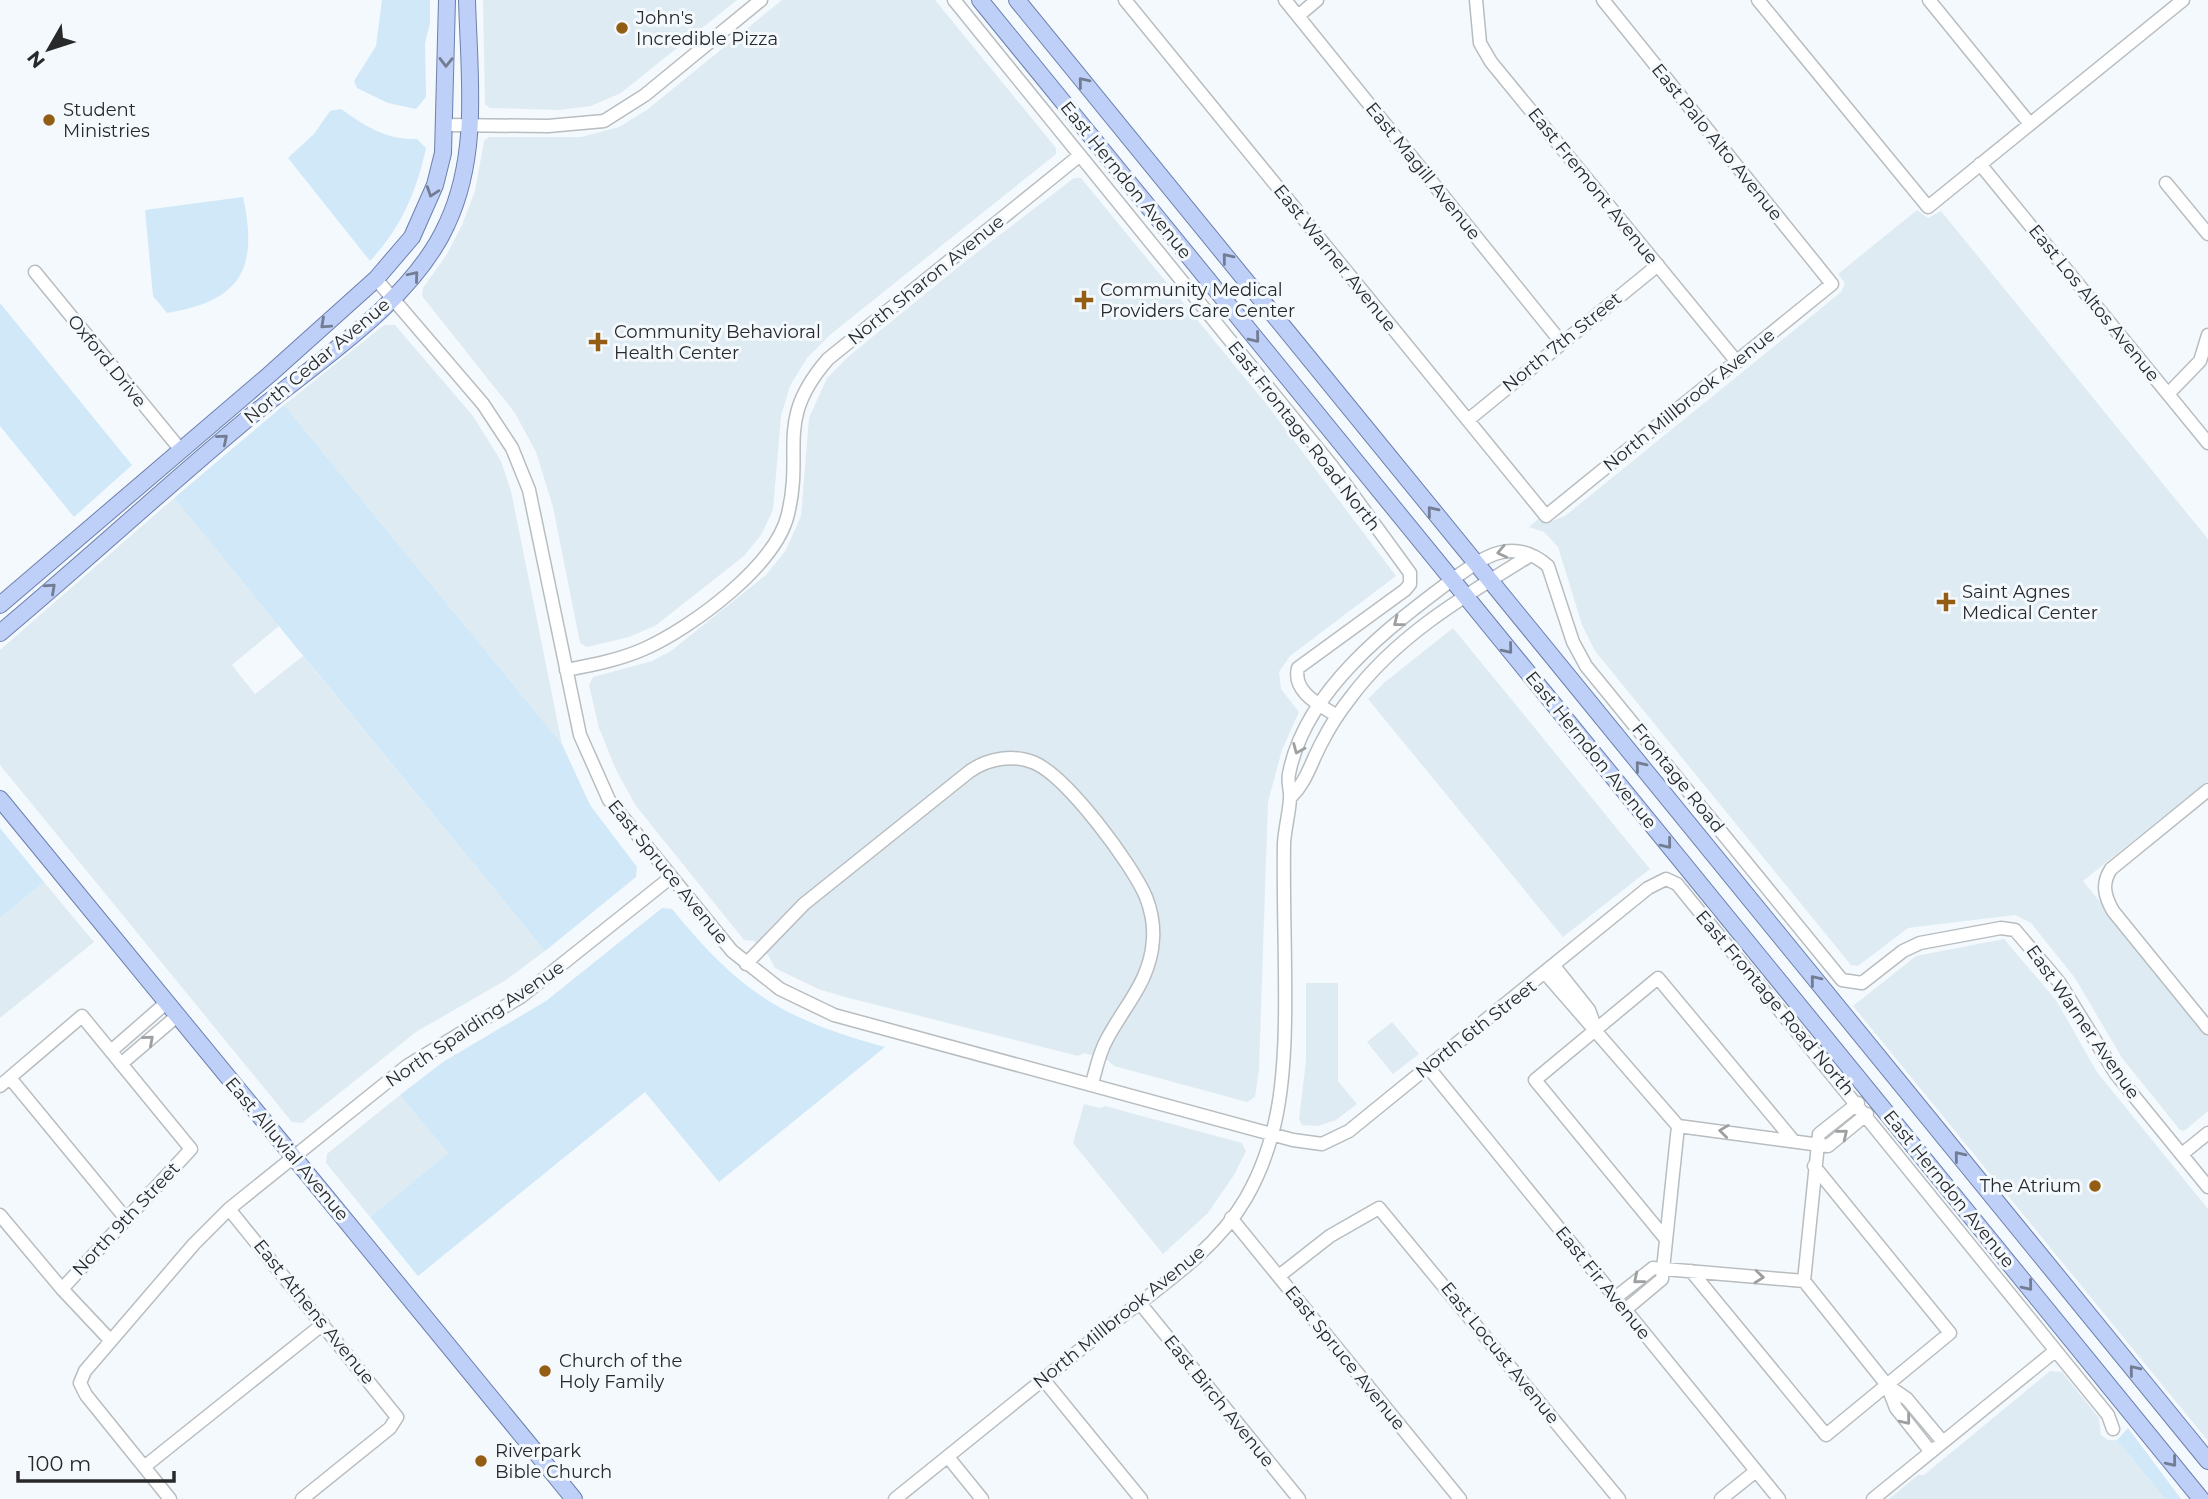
<svg xmlns="http://www.w3.org/2000/svg" width="2208" height="1499" font-family="Montserrat,sans-serif">
<style>
.built{fill:#dfebf3}
.green{fill:#d0e8f7}
.lines{fill:none;stroke-linecap:round;stroke-linejoin:round}
.minor-casing{stroke:#b8bdc0;stroke-width:15}
.major-casing{stroke:#6d80ad;stroke-width:18}
.minor{stroke:#fff;stroke-width:12}
.major{stroke:#becff8;stroke-width:16}
.oneway{stroke:#727c92}
.oneway2{stroke:#9e9fa0}
.poi-dot{fill:#935e13;stroke:#f4f9fd;stroke-width:2.5}
.labels{text-anchor:middle;dominant-baseline:central;stroke-width:6;stroke-linejoin:round;paint-order:stroke}
.poi-label{font-size:18px;fill:#27292b;stroke:#f4f9fd;text-anchor:start}
.street-label{font-size:18px;fill:#27292b;stroke:#f4f9fd}
</style>
<rect width="100%" height="100%" fill="#f4f9fd"/>
<path class="built" d="M483 0H737L621 93 591 106 559 110 490 108 485 104Z
M782 0H935L1056 148V154L831 334 807 358 790 386 781 416 773 510 761 535 744 556 655 626 629 637 587 647 580 643 553 507 536 452 515 413 422 296 423 288 447 254 462 225 475 191 484 141 489 137H581L619 127 648 109Z
M1074 178H1081L1268 406 1396 576 1290 656 1279 672 1281 689 1299 712 1282 750 1268 802 1259 1069 1255 1097 1247 1102 1114 1066 1106 1059 1084 1053 1078 1056 845 997 818 989 775 968 768 955 754 941 744 940 636 806 616 770 599 728 589 685 593 677 652 661 671 651 766 575 786 550 801 516 809 418 827 378 849 356 967 260Z
M1917 210 1928 218 1941 211 2208 539V781L2083 881 2208 1035V1111L2184 1131 2180 1130 2122 1058 2075 978 2031 923 2015 915 1908 928 1858 966 1851 965 1595 651 1582 625 1558 547 1544 532 1529 527 1538 519 1552 521 1565 516 1841 292 1845 283 1838 274Z
M384 325H395L473 416 501 461 511 491 562 744 284 405Z
M174 498 279 626 232 665 255 694 303 656 545 951 506 980 416 1032 302 1123 292 1122 0 765V650Z
M1453 628 1650 869 1563 937 1368 699 1385 682Z
M44 882 94 942 0 1018V918Z
M2004 939 2056 1000 2097 1072 2208 1209V1441L1853 1006 1916 956Z
M1306 983H1338V1081L1357 1104 1336 1120 1318 1126 1302 1125 1299 1119 1306 1061Z
M1392 1022 1419 1054 1393 1074 1367 1042Z
M400 1095 448 1153 370 1217 326 1163 327 1154Z
M1084 1104 1100 1108 1105 1106 1242 1143 1246 1151 1234 1175 1208 1213 1163 1254 1073 1143Z
M2050 1371 2062 1372 2099 1418 2101 1435 2108 1440H2117L2165 1499H1889L1918 1475H1924Z"/>
<path class="green" d="M382 0H430V23L425 43 426 97 416 109 388 103 357 88 354 81 376 46Z
M341 109C365 126 386 140 417 139L426 148C416 193 401 228 370 261L288 158 314 134 330 111Z
M243 197C259 270 240 301 167 313L153 296 145 210Z
M0 303 132 465 74 517 0 426Z
M284 405 562 744 590 805 637 867 636 877 545 951 174 498Z
M0 828 44 882 0 918Z
M662 908 672 909C740 992 782 1019 885 1047L719 1182 645 1092 418 1276 370 1217 448 1153 400 1095 443 1062 546 1001Z
M2128 1428 2181 1499H2165L2117 1440Z"/>
<g class="lines">
<g class="minor-casing">
<path id="minor" d="M954 0 1332 466 1410 573V584L1405 590 1298 668C1292 692 1320 705 1337 716
M1125 0 1546 516 1832 284 1603 0
M1285 0 1561 342
M1476 0 1480 43 1491 62 1737 362
M1758 0 1928 207 2183 0
M1929 0 2030 124
M1298 16 1317 0
M445 125 548 126 604 121 645 95 761 0
M1980 164 2208 443
M2166 183 2208 234
M35 272 180 449
M376 279 483 404 512 448 529 490 580 735 609 800 732 951 780 989 834 1015 1293 1140 1322 1144 1349 1131 1648 888 1666 879 1677 884 2108 1415 2113 1429
M2168 394 2200 361 2208 335
M1468 420 1658 265
M566 670C592 665 619 660 644 649 691 628 776 566 788 514 804 448 774 421 828 359L1079 156
M2208 790 2111 869C2101 884 2105 897 2113 911L2208 1028
M1291 797C1307 781 1311 762 1322 742 1330 726 1340 711 1351 697 1397 635 1466 595 1531 555
M746 964 804 904 970 771C989 758 1014 754 1035 763 1068 778 1132 864 1146 897 1151 910 1154 925 1153 939 1151 980 1125 1005 1107 1039 1099 1053 1096 1069 1092 1084
M1554 966 1589 1010 1596 1029
M1546 974 1678 1126
M111 1051 166 1003
M121 1064 177 1016
M1428 1067 1779 1499
M10 1078 127 1220
M0 1086 82 1016 191 1149 62 1289
M2182 1154 2208 1133
M229 1209 397 1417 390 1428 302 1499
M0 1215 62 1289 110 1340
M1231 1218 1460 1499
M1665 1238 1535 1080 1658 978 1792 1139
M1691 1271 1826 1435 1950 1333 1814 1166
M1279 1276 1330 1236 1379 1208 1619 1499
M1804 1281 1887 1385 1896 1408 1931 1452
M1615 1298 1653 1268 1804 1281 1819 1134 1858 1103
M1139 1302 1299 1499
M1625 1310 1662 1279 1678 1126 1828 1146 1867 1114
M1043 1379 1141 1499
M1887 1385 1907 1399 1943 1442
M948 1457 982 1499
M144 1467 323 1324
M170 1499 86 1395 80 1383 85 1371 194 1244 229 1209 407 1066 522 996 670 878
M895 1499C964 1444 1033 1387 1102 1332 1151 1292 1214 1254 1246 1198 1278 1142 1284 1084 1285 1021 1286 962 1283 902 1284 843 1285 828 1289 814 1290 799 1291 791 1287 782 1289 774 1305 690 1389 627 1453 579 1485 556 1513 536 1548 566L1573 642 1586 666 1842 980 1862 983 1903 951 1920 943 2001 928 2015 930 2059 982 2116 1074 2208 1187
M1721 1499 1756 1471
M1873 1499 2055 1351"/>
</g>
<g class="major-casing">
<path id="major" d="M980 0 2201 1499
M1017 0 2208 1461
M0 605 269 375 376 279 412 237 435 185 443 153 447 0
M0 633C81 565 159 493 240 425 307 368 411 305 447 224 480 154 469 75 467 0
M0 799 574 1499"/>
</g>
<use href="#minor" class="minor"/>
<use href="#major" class="major"/>
</g>
<defs><path id="oneway-chevron" d="M-2-3.5L2.5 0L-2 3.5" fill="none" stroke-width="1.6" stroke-linecap="round" stroke-linejoin="round" transform="scale(1.75)"/></defs>
<g class="oneway">
<use href="#oneway-chevron" transform="translate(446 62) rotate(91)"/>
<use href="#oneway-chevron" transform="translate(1083 82) rotate(-129)"/>
<use href="#oneway-chevron" transform="translate(432 192) rotate(109)"/>
<use href="#oneway-chevron" transform="translate(1227 258) rotate(-129)"/>
<use href="#oneway-chevron" transform="translate(414 276) rotate(-50)"/>
<use href="#oneway-chevron" transform="translate(325 324) rotate(138)"/>
<use href="#oneway-chevron" transform="translate(1255 338) rotate(51)"/>
<use href="#oneway-chevron" transform="translate(223 439) rotate(-40)"/>
<use href="#oneway-chevron" transform="translate(1432 511) rotate(-129)"/>
<use href="#oneway-chevron" transform="translate(51 588) rotate(-42)"/>
<use href="#oneway-chevron" transform="translate(1508 649) rotate(51)"/>
<use href="#oneway-chevron" transform="translate(1640 766) rotate(-129)"/>
<use href="#oneway-chevron" transform="translate(1667 844) rotate(51)"/>
<use href="#oneway-chevron" transform="translate(1815 980) rotate(-129)"/>
<use href="#oneway-chevron" transform="translate(1959 1156) rotate(-129)"/>
<use href="#oneway-chevron" transform="translate(2028 1286) rotate(51)"/>
<use href="#oneway-chevron" transform="translate(2134 1370) rotate(-129)"/>
<use href="#oneway-chevron" transform="translate(2172 1462) rotate(51)"/>
</g>
<g class="oneway2">
<use href="#oneway-chevron" transform="translate(1502 552) rotate(168)"/>
<use href="#oneway-chevron" transform="translate(1398 622) rotate(142)"/>
<use href="#oneway-chevron" transform="translate(1298 749) rotate(113)"/>
<use href="#oneway-chevron" transform="translate(149 1040) rotate(-41)"/>
<use href="#oneway-chevron" transform="translate(1724 1131) rotate(-173)"/>
<use href="#oneway-chevron" transform="translate(1843 1134) rotate(-39)"/>
<use href="#oneway-chevron" transform="translate(1759 1277) rotate(5)"/>
<use href="#oneway-chevron" transform="translate(1638 1279) rotate(141)"/>
<use href="#oneway-chevron" transform="translate(1906 1420) rotate(51)"/>
</g>
<g class="poi-dot">
<circle cx="622" cy="28" r="7"/>
<circle cx="49" cy="120" r="7"/>
<path d="M1080.5 289.5h7v7h7v7h-7v7h-7v-7h-7v-7h7z"/>
<path d="M594.5 331.5h7v7h7v7h-7v7h-7v-7h-7v-7h7z"/>
<path d="M1942.5 591.5h7v7h7v7h-7v7h-7v-7h-7v-7h7z"/>
<circle cx="2095" cy="1186" r="7"/>
<circle cx="545" cy="1371" r="7"/>
<circle cx="481" cy="1461" r="7"/>
</g>
<g class="labels">
<g class="poi-label">
<text x="636" y="18">John's<tspan x="636" dy="21">Incredible Pizza</tspan></text>
<text x="63" y="110">Student<tspan x="63" dy="21">Ministries</tspan></text>
<text x="1100" y="290">Community Medical<tspan x="1100" dy="21">Providers Care Center</tspan></text>
<text x="614" y="332">Community Behavioral<tspan x="614" dy="21">Health Center</tspan></text>
<text x="1962" y="592">Saint Agnes<tspan x="1962" dy="21">Medical Center</tspan></text>
<text x="2081" y="1186" text-anchor="end">The Atrium</text>
<text x="559" y="1361">Church of the<tspan x="559" dy="21">Holy Family</tspan></text>
<text x="495" y="1451">Riverpark<tspan x="495" dy="21">Bible Church</tspan></text>
</g>
<g class="street-label">
<text transform="translate(1717 142) rotate(51)">East Palo Alto Avenue</text>
<text transform="translate(1423 171) rotate(51)">East Magill Avenue</text>
<text transform="translate(1126 180) rotate(51)">East Herndon Avenue</text>
<text transform="translate(1593 186) rotate(51)">East Fremont Avenue</text>
<text transform="translate(1335 258) rotate(51)">East Warner Avenue</text>
<text transform="translate(926 280) rotate(-39)">North Sharon Avenue</text>
<text transform="translate(2094 303) rotate(51)">East Los Altos Avenue</text>
<text transform="translate(1562 342) rotate(-39)">North 7th Street</text>
<text transform="translate(107 361) rotate(51)">Oxford Drive</text>
<text transform="translate(317 361) rotate(-40)">North Cedar Avenue</text>
<text transform="translate(1689 400) rotate(-39)">North Millbrook Avenue</text>
<text transform="translate(1304 436) rotate(52)">East Frontage Road North</text>
<text transform="translate(1591 750) rotate(51)">East Herndon Avenue</text>
<text transform="translate(1678 778) rotate(51)">Frontage Road</text>
<text transform="translate(668 872) rotate(51)">East Spruce Avenue</text>
<text transform="translate(1775 1003) rotate(50)">East Frontage Road North</text>
<text transform="translate(2083 1022) rotate(55)">East Warner Avenue</text>
<text transform="translate(475 1024) rotate(-34)">North Spalding Avenue</text>
<text transform="translate(1476 1029) rotate(-38)">North 6th Street</text>
<text transform="translate(287 1149) rotate(50)">East Alluvial Avenue</text>
<text transform="translate(1949 1189) rotate(51)">East Herndon Avenue</text>
<text transform="translate(126 1219) rotate(-47)">North 9th Street</text>
<text transform="translate(1603 1283) rotate(51)">East Fir Avenue</text>
<text transform="translate(314 1312) rotate(51)">East Athens Avenue</text>
<text transform="translate(1119 1317) rotate(-39)">North Millbrook Avenue</text>
<text transform="translate(1500 1353) rotate(51)">East Locust Avenue</text>
<text transform="translate(1345 1358) rotate(51)">East Spruce Avenue</text>
<text transform="translate(1219 1401) rotate(51)">East Birch Avenue</text>
</g>
</g>
<g transform="translate(49 49) rotate(231)" stroke="#f4f9fd" stroke-width="5" paint-order="stroke">
<path d="M0-5L12 26L0 18L-12 26Z" fill="#27292b"/>
<text y="-10" font-size="19" font-weight="bold" text-anchor="middle" fill="#27292b">N</text>
</g>
<path d="M18 1471v10h156v-10" fill="none" stroke="#27292b" stroke-width="3.5"/>
<text x="28" y="1471" font-size="21" fill="#27292b" stroke="#f4f9fd" stroke-width="5" paint-order="stroke">100 m</text>
</svg>
